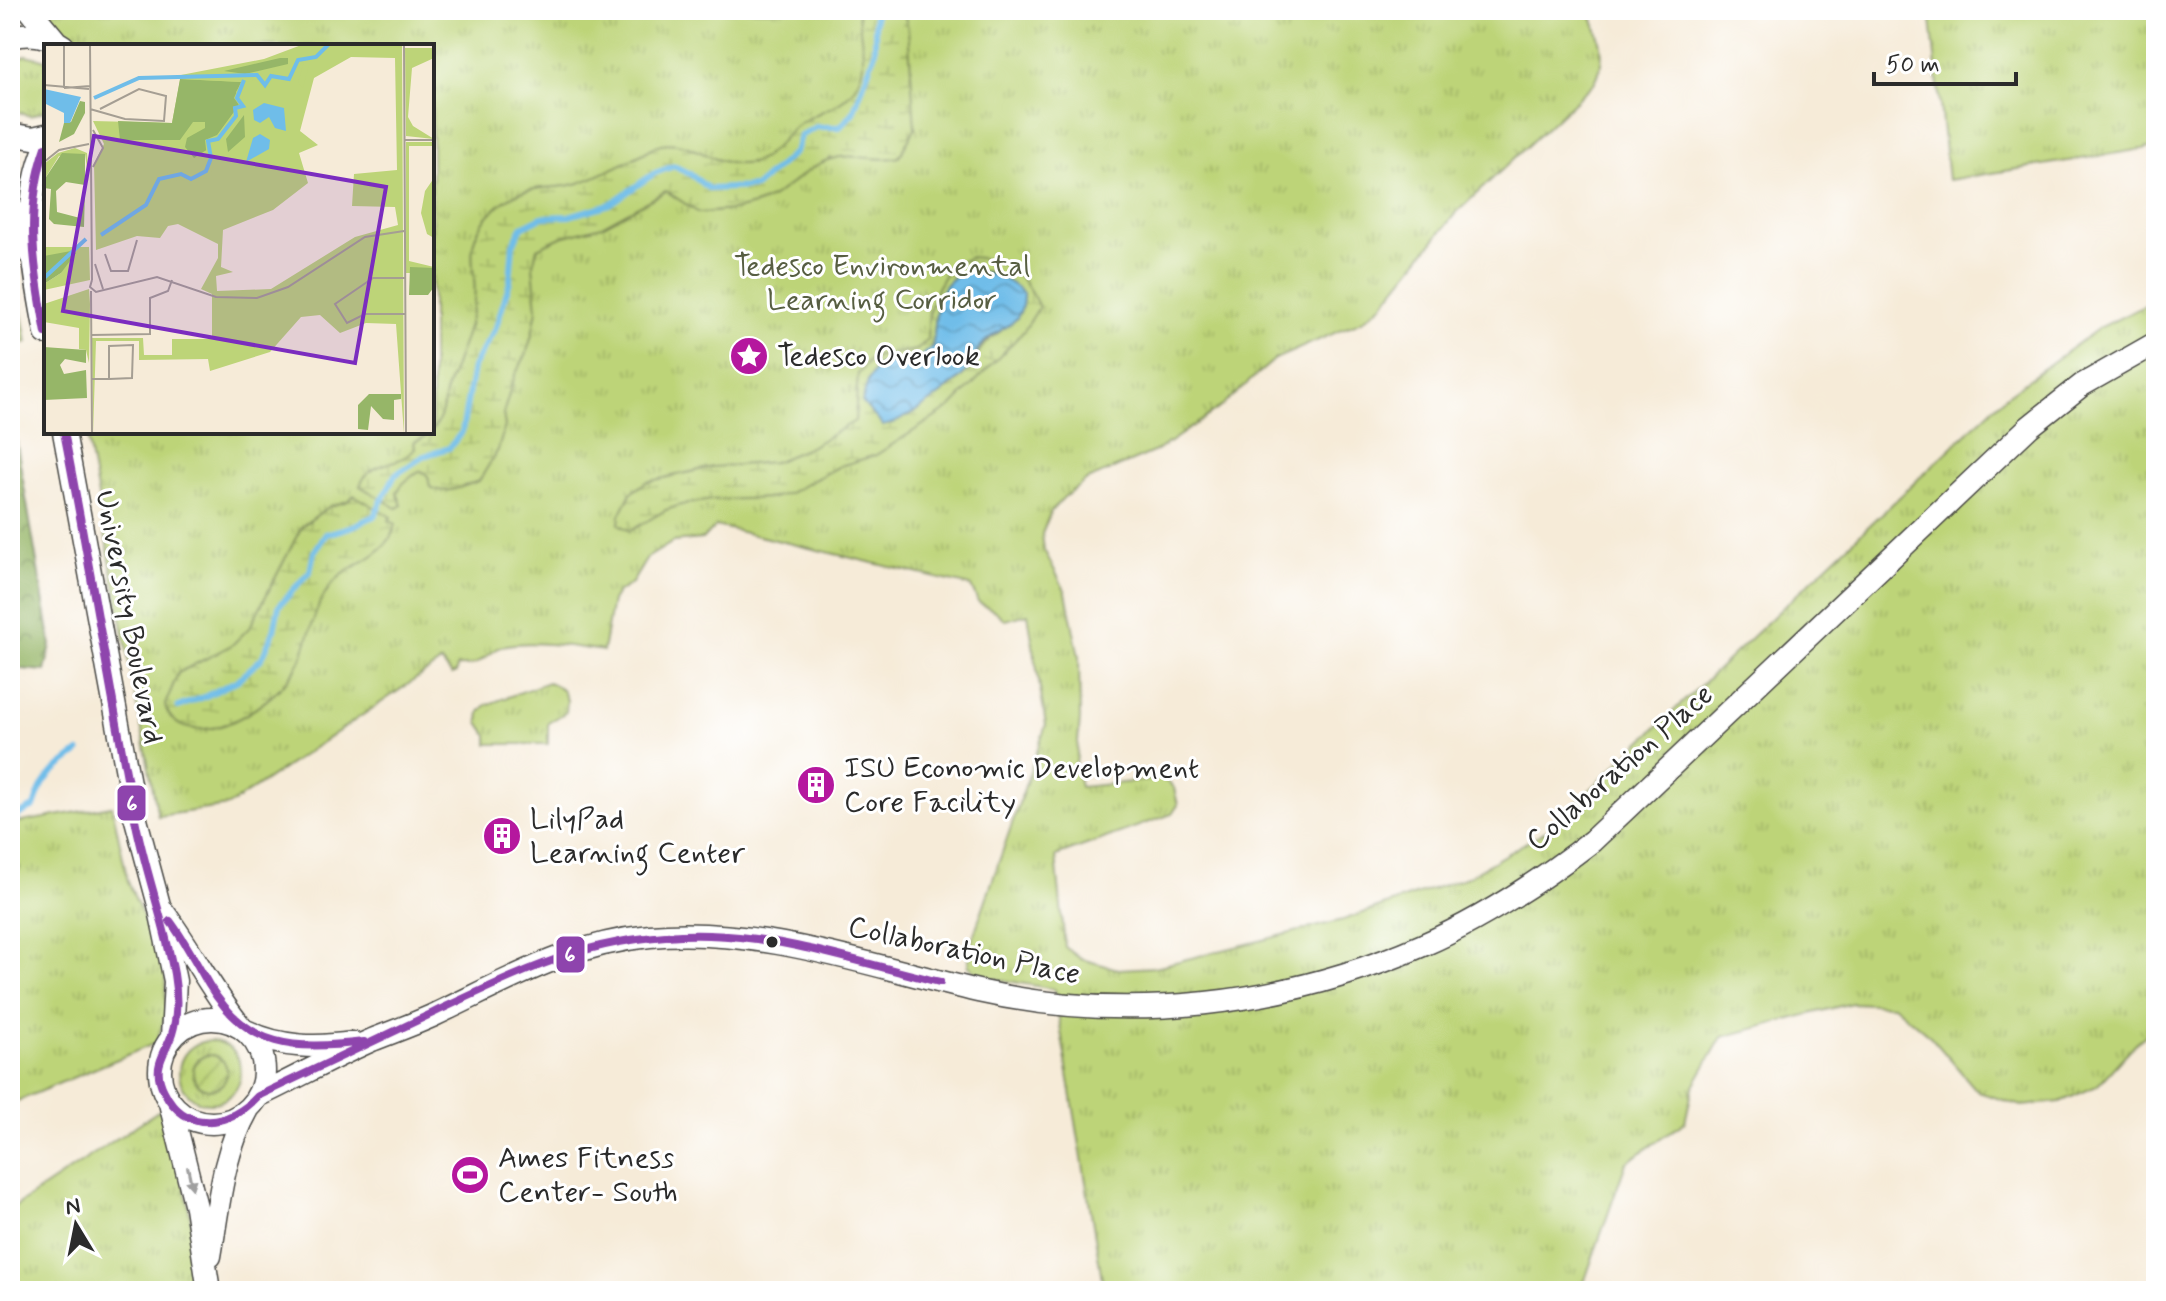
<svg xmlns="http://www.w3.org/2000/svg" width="2166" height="1301" font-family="Mynerve,sans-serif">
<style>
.grass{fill:url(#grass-tufts);stroke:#748052;stroke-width:2}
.forest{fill:url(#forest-crowns);stroke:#60704a;stroke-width:2}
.wetland{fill:url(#wetland-marsh);stroke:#748052;stroke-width:2;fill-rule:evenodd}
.garden{fill:url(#garden-furrows);stroke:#748052;stroke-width:2}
.water{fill:url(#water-waves);stroke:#4d748a;stroke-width:2}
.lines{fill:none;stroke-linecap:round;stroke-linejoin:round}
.stream{stroke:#6fbde9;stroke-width:6}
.minor-casing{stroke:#494845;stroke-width:25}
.minor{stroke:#fff;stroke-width:22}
.bus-1-casing{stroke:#fff;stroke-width:14}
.bus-1{stroke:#8e44ad;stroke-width:8}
.oneway{fill:#a0a0a0}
.bus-dot{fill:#2b2b2b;stroke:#fff;stroke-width:3}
.labels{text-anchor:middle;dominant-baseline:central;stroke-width:6;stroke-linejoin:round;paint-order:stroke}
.park-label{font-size:30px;fill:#575e42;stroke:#fff}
.poi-label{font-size:30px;fill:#2b2b2b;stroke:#fff;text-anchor:start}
.street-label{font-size:30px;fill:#2b2b2b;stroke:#fff}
.inset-river{fill:none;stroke:#6fbde9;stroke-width:4}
.inset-road{fill:none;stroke:#a59e93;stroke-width:2}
.view{fill:#7b2cbf;fill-opacity:0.15;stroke:#7b2cbf;stroke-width:4}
.inset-edge{fill:none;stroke:#2b2b2b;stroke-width:4}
.line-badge{stroke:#fff;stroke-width:3}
.badge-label{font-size:22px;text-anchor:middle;font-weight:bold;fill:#fff}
</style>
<defs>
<pattern id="grass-tufts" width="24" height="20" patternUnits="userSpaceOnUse" patternTransform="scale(2)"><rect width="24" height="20" fill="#bdd478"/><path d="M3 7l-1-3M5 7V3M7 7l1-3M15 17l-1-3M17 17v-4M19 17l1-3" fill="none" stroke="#a3b668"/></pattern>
<pattern id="forest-crowns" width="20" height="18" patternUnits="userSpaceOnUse" patternTransform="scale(2)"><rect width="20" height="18" fill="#96b668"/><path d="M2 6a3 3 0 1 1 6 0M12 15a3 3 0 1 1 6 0" fill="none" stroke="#7b9456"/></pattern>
<pattern id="wetland-marsh" width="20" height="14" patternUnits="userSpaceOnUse" patternTransform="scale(2)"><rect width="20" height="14" fill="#bdd478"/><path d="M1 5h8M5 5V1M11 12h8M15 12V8" fill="none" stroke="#a3b668"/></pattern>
<pattern id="garden-furrows" width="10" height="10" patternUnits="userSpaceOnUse" patternTransform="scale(2)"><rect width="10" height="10" fill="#bdd478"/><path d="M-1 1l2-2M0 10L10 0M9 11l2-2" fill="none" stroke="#a3b668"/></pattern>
<pattern id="water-waves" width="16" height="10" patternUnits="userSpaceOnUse" patternTransform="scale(2)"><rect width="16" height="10" fill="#6fbde9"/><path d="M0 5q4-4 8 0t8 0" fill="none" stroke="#5b9abd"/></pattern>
</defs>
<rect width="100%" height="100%" fill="#fff"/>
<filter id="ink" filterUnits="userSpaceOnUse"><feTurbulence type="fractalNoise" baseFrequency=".0125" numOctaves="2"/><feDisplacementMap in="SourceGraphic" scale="16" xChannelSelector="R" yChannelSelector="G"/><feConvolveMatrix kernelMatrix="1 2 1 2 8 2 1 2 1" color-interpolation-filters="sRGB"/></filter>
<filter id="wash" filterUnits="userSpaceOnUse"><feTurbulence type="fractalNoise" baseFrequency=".006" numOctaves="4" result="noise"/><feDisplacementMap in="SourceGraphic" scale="32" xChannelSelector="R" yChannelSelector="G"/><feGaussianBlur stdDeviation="1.8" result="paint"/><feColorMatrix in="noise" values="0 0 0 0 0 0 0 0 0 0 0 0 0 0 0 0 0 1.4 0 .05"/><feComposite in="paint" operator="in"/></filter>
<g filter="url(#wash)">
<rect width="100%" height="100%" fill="#f6ebd8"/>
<path class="grass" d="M38 10H1589C1600 35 1608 56 1595 82L1455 214 1381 306 1362 321 1275 359 1218 409 1158 450 1087 480 1063 498 1051 511 1042 534 1044 550 1066 592 1079 657 1080 719 1076 765 1080 787 1164 779 1174 788 1178 805 1172 814 1056 856 1065 947 1081 959 1118 969 1155 967 1343 920 1467 877 1549 829 2006 396 2099 328 2156 300V1027L2136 1043 2097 1086 2060 1102 2022 1106 1978 1092 1931 1037 1893 1005 1852 1003 1722 1037 1693 1087 1685 1122 1626 1163 1581 1291H1104L1054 989 979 976 968 965 971 943 1046 725 1028 614 1005 620 995 611 978 602 971 586 716 526 702 539 673 542 647 558 632 583 617 593 612 601 603 651C576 647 534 640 507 645 485 650 484 669 457 666L456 673 452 675 441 662 228 806 158 816 86 432H432V46H87C80 37 69 35 59 28 51 23 45 16 38 10Z
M1930 10H2156V147L1948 180Z
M26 55 46 60V110L30 116 10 109V62Z
M10 253 27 342 10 347Z
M548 682 562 689 567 700 566 712 548 723V744H488V736L479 722 480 712 486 705Z
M112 806 128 882 165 967 166 1014 156 1043 10 1104V888L20 867 10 865V824Z
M179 1072a31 31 0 1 1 62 0a31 31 0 1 1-62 0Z
M161 1109C183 1160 196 1235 198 1291H10V1210Z"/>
<path class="forest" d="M11 410 51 645 45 671 10 668V609L16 604 10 569Z"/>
<path class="wetland" d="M858 10H903L908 28 915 128 899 157C876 163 857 152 831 159 807 166 789 189 767 200 746 210 722 211 699 213L666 191 602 226 561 237 537 248 533 266 537 310 532 335 526 355 515 375 503 414 505 426 498 450 479 481C462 486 446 496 430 487L428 476 422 471C413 474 400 484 397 493L402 505 397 508 360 486C369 459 402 467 415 448L414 442C436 435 443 416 445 394 454 365 470 331 474 301 478 276 465 253 479 229 487 214 503 200 519 193 538 185 559 190 579 183 599 176 620 165 640 155 646 152 654 146 661 144 689 139 711 163 737 164 770 166 777 139 800 123 822 108 849 107 860 76 868 55 858 32 858 10Z
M970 257C1010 261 1021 271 1039 307L1024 331 951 407 876 455 840 466 789 493 772 498 712 500 681 505 666 510 630 531 619 524 620 515 631 493 646 482 713 467 774 462 808 448 855 421 858 374 872 357 917 350 927 340 929 311 937 288 949 267ZM970 270 990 272 1001 331C981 344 982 348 971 365 960 382 941 394 924 404L877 366 918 358 932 348C939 315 929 282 970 270Z
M354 495 391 517 389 520 396 524C393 529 392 537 388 541 375 559 349 566 334 582 313 604 312 634 300 661 285 693 232 732 196 729 179 728 169 720 165 705L178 673 232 645 250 627 302 526 330 506 348 501Z"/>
<path class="garden" d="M193 1072a17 17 0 1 1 34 0a17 17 0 1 1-34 0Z"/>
<path class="water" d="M970 270C994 275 1003 275 1023 293 1024 331 997 324 979 348 975 353 974 360 971 365 958 385 905 422 883 426L862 402 868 381 877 366 918 358 932 348C939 315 928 282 970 270Z"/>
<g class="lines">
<path class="stream" d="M178 707 206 696 238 680 262 658 274 631 279 606 310 571 314 552 326 534 353 526 374 516 395 475 424 456 449 448 462 432 473 367 496 327 510 281 513 244 522 227 542 217 569 216 610 204 655 173 674 166 690 174 709 189 755 187 795 152 800 136 816 127H840L853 113 875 52V10
M10 831 18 815 34 807C44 774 53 772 79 752"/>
</g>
</g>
<g filter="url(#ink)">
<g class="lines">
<g class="minor-casing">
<path id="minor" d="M30 10 55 40
M10 37C30 32 46 34 63 46
M10 134 33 138 46 135
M46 147C20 205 35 273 46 333
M10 203 17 227 30 254
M64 432 135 816 159 905 175 981 172 1037
M161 909C190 947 210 989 240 1026
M160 1071a52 52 0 1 1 104 0a52 52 0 1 1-104 0Z
M248 1032C281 1048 317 1048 353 1043
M258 1096C296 1078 333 1057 372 1040 392 1032 412 1025 432 1016 505 982 567 944 650 936 762 926 870 966 978 991 1125 1024 1285 1006 1423 945 1483 919 1540 881 1592 841L2029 427 2082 385 2156 343
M170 1103 196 1207 209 1291
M210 1256C219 1205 222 1155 248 1109"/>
</g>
<use href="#minor" class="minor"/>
<g class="bus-1-casing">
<path id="bus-1" d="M46 147C24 209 34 270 46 333
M64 432C89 559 109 687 134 814 144 868 164 920 174 974 177 992 178 1015 172 1034 165 1055 151 1066 164 1091 185 1134 230 1127 258 1096 316 1068 375 1041 433 1013 529 968 599 932 709 935 787 937 865 964 940 982
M170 921C185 941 196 963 209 985 249 1050 294 1050 364 1042"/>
</g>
<use href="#bus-1" class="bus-1"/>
</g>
<defs><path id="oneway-solid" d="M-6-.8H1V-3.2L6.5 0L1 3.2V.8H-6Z" transform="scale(2)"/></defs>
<use class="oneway" href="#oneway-solid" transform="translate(190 1178) rotate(78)"/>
</g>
<defs>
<g id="sight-disc" transform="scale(2)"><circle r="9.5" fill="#b5179e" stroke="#fff"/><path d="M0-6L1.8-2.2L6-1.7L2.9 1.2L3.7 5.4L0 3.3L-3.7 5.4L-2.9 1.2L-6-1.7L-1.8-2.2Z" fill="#fff"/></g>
<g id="building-disc" transform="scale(2)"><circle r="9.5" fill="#b5179e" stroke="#fff"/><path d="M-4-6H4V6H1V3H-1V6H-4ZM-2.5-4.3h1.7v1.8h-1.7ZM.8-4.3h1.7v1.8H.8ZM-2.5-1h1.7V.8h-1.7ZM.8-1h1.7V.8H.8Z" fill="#fff"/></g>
<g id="stadium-disc" transform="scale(2)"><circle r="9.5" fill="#b5179e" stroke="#fff"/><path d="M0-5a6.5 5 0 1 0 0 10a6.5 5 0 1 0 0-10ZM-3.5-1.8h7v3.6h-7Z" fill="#fff"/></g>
</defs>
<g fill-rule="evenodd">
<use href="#sight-disc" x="749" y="356"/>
<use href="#building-disc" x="816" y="785"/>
<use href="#building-disc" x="502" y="836"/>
<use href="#stadium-disc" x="470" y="1175"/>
</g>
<circle class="bus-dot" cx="772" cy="942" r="7"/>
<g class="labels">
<g class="park-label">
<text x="882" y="266">Tedesco Environmental<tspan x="882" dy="34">Learning Corridor</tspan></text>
</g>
<g class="poi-label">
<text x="777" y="356">Tedesco Overlook</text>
<text x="844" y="768">ISU Economic Development<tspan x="844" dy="34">Core Facility</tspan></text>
<text x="530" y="819">LilyPad<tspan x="530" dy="34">Learning Center</tspan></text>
<text x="498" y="1158">Ames Fitness<tspan x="498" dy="34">Center- South</tspan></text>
</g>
<g class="street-label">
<text transform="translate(129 617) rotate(79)">University Boulevard</text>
<text transform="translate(1620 768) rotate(-41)">Collaboration Place</text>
<text transform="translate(964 951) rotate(12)">Collaboration Place</text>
</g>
</g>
<g transform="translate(44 44)">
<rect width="390" height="390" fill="#f6ebd8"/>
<path d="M260 0 358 2 360 390 352 280 322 279 296 289 276 271 257 273 226 308 166 327 164 315 95 316V297H52L49 390 48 294H99L100 311H128V295H168V250L157 245 174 214V200L134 180 124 182 116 194 93 192 52 206 50 120 60 100 49 77 128 79 137 31 220 15ZM307 13 351 14 353 126 310 130 308 162 351 163 354 181 311 193 227 245 173 247 172 232 189 228 177 223 179 186 229 166 264 139 255 109 274 101 256 87 270 34ZM361 4H390V14L368 24 364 73 369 82 390 95 362 92ZM362 98H390V102H365V217L390 223V229H362ZM31 104 43 109 45 138 41 110 15 112 0 136V120L14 109ZM390 134V194L383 190 377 169 381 147ZM0 203H45L46 236 0 246V240L17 229 22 212H0ZM45 245 46 260 45 319 42 306 35 305V284L0 278V260Z" fill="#bdd478" fill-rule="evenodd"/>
<path d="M236 14H244V20L201 30 180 27ZM136 35 198 38 192 48 195 62 164 105 150 114 141 103 143 94 161 84V78H149L136 96H76L74 77 128 79ZM36 57 41 58V69L30 90 15 98 20 79 27 78ZM200 71 201 93 184 108 182 95ZM18 109 41 110V141L22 138 12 147 13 168 36 174 41 147 40 183 10 180 5 175 7 145 0 144V136ZM27 207 32 209 17 229 0 240V212ZM366 223 390 224V243L384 251H365ZM0 303 42 306V319L21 315 16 321 20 330 42 326 43 354 0 356ZM325 350H357V355L350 356V376L339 375 327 362 324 386 314 385V361Z" fill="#96b668"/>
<path d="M283 0H291L266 17 259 44 254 39 260 17 244 37 229 35 221 45 213 36 202 38 195 54 200 65 168 102 167 134 116 138 103 168 87 166 98 159 112 131 135 127 147 132 164 123 161 96 173 91 195 61 190 54 197 38 136 35 137 31 214 30 221 39 225 31 245 33 252 15 272 11ZM86 167 90 172 74 189 56 193 57 187Z" fill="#bdd478"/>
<path d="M0 45 37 53 26 79H20V69L0 59ZM220 59 240 64 242 87 231 84 225 73 216 79 210 76 209 66ZM216 90 226 96 225 105 202 118 209 94Z" fill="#6fbde9"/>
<path class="inset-river" d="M50 54 95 34 213 31 221 41 227 32 245 35 254 16 272 13 285 0M57 191 102 161 115 135 137 130 147 135 162 127 167 114 164 97 174 95 192 72 191 64 199 62 193 54 200 36M0 234 42 195"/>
<path class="inset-road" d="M20 0V44M46 0 48 236M360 0 362 390M0 41 45 45M20 44 46 42M46 65 81 75 120 77 122 52 95 45 56 65M360 96H390M0 118 15 106 45 100M49 123 59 104 49 86M61 210 67 227H84L93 196M51 220 59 245M361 234H329L291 260 303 279 321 270H361M48 236 46 243 52 248 113 233 172 253 213 254 244 243 321 193 360 187M47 247 48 390M47 291 106 290V254L124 247 128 236M47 335H65L88 334 89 301 65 302V335"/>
<path class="view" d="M50 92 342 143 311 319 19 267Z"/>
<rect width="390" height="390" class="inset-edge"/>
</g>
<g class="line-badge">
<rect x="116" y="784" width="31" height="38" rx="8" fill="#8e44ad"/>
<rect x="555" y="935" width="31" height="39" rx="8" fill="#8e44ad"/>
</g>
<g class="badge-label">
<text x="132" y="811">6</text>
<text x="570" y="962">6</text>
</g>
<rect width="2166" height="1301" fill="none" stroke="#fff" stroke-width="40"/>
<g transform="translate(76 1225) rotate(350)" stroke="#ffffff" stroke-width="6" paint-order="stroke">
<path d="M0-6L14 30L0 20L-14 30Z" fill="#2b2b2b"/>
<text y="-12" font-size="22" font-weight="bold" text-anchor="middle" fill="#2b2b2b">N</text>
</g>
<path d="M1874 72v12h142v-12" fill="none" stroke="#2b2b2b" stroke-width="4"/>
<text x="1886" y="72" font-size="24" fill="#2b2b2b" stroke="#ffffff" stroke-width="6" paint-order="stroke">50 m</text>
</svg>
